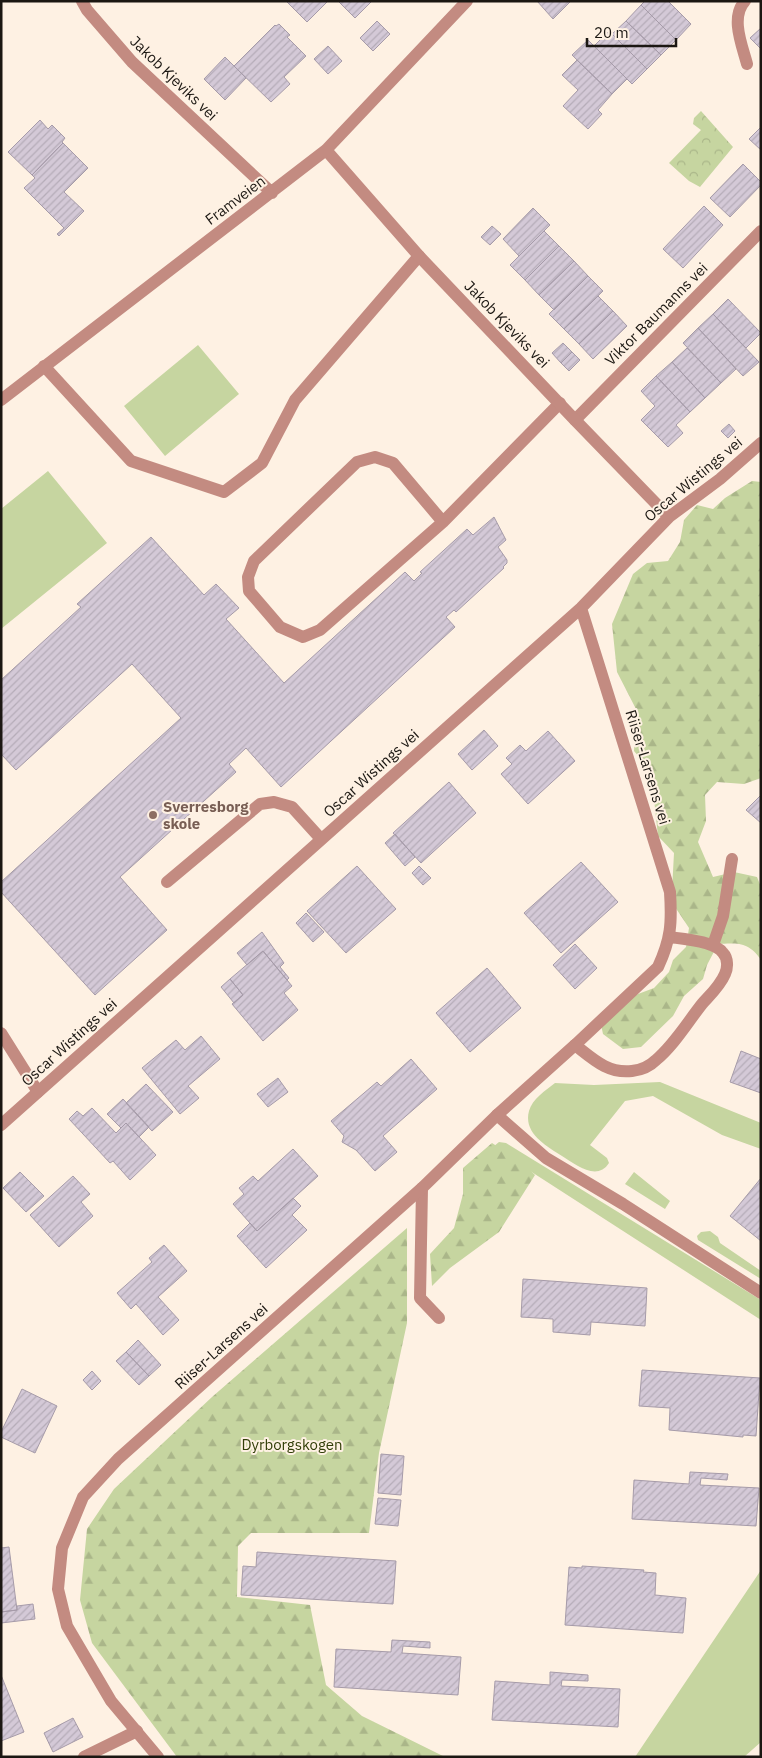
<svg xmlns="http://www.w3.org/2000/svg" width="762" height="1758" font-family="'IBM Plex Sans',sans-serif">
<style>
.grass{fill:#c6d5a0}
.forest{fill:url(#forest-firs)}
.park{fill:url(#park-crowns)}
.building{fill:url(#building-hatch);stroke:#a69ba9}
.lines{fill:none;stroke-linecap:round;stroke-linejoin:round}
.lane{stroke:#c38b81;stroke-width:12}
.street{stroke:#c38b81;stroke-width:12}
.education-dot{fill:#8d6e63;stroke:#fef1e3;stroke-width:2}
.labels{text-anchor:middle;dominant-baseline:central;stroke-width:4;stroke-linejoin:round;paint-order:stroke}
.street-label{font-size:15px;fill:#1b1712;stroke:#fef1e3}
.education-label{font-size:15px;font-weight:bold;fill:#785e54;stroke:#fef1e3;text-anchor:start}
.park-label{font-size:15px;fill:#323e08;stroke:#fef1e3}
</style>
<defs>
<pattern id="forest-firs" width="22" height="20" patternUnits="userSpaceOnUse" patternTransform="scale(1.25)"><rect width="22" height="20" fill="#c6d5a0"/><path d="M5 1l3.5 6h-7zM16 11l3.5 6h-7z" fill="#aab689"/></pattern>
<pattern id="park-crowns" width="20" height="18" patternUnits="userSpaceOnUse" patternTransform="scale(1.25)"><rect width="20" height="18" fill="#c6d5a0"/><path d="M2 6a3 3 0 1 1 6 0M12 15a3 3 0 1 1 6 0" fill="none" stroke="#aab689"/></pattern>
<pattern id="building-hatch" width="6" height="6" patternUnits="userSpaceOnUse" patternTransform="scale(1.25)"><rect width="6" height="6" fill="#d4c9d7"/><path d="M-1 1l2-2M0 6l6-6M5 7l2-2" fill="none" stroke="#b5acb8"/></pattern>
</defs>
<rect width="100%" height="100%" fill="#fef1e3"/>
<path class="grass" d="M198 345 239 394 165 456 124 406Z
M48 471 107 543 1 629V509Z
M660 1082 761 1123V1149L722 1135 653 1096 625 1101 590 1145 607 1158 609 1163C597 1182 575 1164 562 1156 546 1146 523 1133 529 1111 532 1099 546 1090 555 1083L594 1085Z
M499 1142 506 1143 761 1300V1320L493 1147Z
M634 1172 670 1201 665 1209 625 1184Z
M710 1231 718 1237 720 1243 761 1271V1279L698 1240 697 1236 701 1232Z
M761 1570V1742L744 1757H635Z"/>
<path class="forest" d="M752 481 761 482V778L744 784 717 782 705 795 706 821 698 842 713 877 734 872 757 877 761 887V960C749 942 738 943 718 944L707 965 703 979 684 996 673 1016 641 1047 623 1049 603 1034 599 1015 638 994 654 988 669 972 673 960 686 947 689 928 675 907 672 890 674 853 658 836 651 771 634 751 637 711 617 672 612 624 633 574 647 563 668 561 680 542 684 520 697 505 713 509 725 498Z
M492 1143 524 1164 535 1175 499 1232 450 1268 432 1286 430 1254 454 1228 463 1194V1168Z
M407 1228V1323L379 1453 369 1533H251L238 1546 237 1597 310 1605 326 1685 362 1716 445 1757H177L92 1643 80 1600 87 1529 114 1489 212 1397Z"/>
<path class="park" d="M701 111 733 147 700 187 689 181 669 163 701 130 693 124 694 118Z"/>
<path class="building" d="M286 1H328L307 22Z
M338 1H372L355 18Z
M537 1H571L553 19Z
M645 1H668L691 24 676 40 641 5Z
M641 5 676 40 661 55 626 21Z
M377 21 390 34 373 51 360 38Z
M626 21 661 55 647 69 612 34Z
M279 24 290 35 287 37 306 56 284 77 290 84 271 102 234 66 275 25 276 26Z
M761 28V49L750 38Z
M609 31 647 69 632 84 594 46Z
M588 40 627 79 612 94 572 55Z
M328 46 342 61 328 74 314 59Z
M225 57 246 78 225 100 204 79Z
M577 60 612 94 598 110 602 114 588 129 563 106 578 90 562 75Z
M40 120 48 129 52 125 65 138 62 142 63 143 32 175 8 152Z
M761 127V150L749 139Z
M63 143 88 168 64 192 84 211 59 236 57 234 64 228 24 188 35 178 32 175Z
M743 164 761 182V185L730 217 710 198Z
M704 206 723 225 683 268 663 249Z
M533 208 550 225 519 256 503 239Z
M492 226 501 234 490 245 481 237Z
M544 231 559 246 525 280 510 265Z
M559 246 574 261 539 295 525 280Z
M574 261 588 276 554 310 539 295Z
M588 276 603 291 564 329 549 314Z
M598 296 613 311 579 344 564 329Z
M728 299 761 333 746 348 713 314Z
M613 311 627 326 593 359 579 344Z
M713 314 759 362 743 376 698 328Z
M698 328 736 369 721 383 683 343Z
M563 343 572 352 561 363 552 353Z
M687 348 721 383 705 398 672 362Z
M572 352 580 360 569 371 561 363Z
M672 362 705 398 690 412 656 376Z
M656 376 690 412 676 425 683 433 668 447 641 420 655 406 641 391Z
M729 424 735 431 728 438 721 431Z
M494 517 506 540 498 547 507 560V563L503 567 504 568 456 612 454 610 446 617 455 627 281 787 246 748 229 764 236 772 120 877 167 930 95 995 1 892V882L181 718 132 664 16 770 1 754V680L81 607 77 604 151 537 204 595 216 584 239 608 226 619 284 683 405 572 414 581 422 573 420 572 467 529 473 535Z
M484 730 498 746 472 770 458 754Z
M548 731 575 761 528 804 501 774 512 764 506 758 520 745 526 751Z
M449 782 476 813 421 863 393 833Z
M761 795V823L746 810Z
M395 834 415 857 405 866 385 843Z
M581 862 618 902 561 953 524 913Z
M357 866 396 909 346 953 307 911Z
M419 866 431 878 423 885 412 873Z
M306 913 324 932 313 942 296 923Z
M262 932 284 963 280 967 289 978 287 980 263 951 247 965 237 953Z
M575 944 597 968 575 989 553 965Z
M263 951 292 986 284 993 298 1010 263 1041 232 1004 243 995 230 979Z
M487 968 521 1008 470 1052 436 1013Z
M230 979 243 995 234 1003 221 987Z
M201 1036 220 1059 188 1086 199 1098 180 1114 142 1068 176 1040 185 1050Z
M741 1051 761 1059V1093L730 1082Z
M411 1059 437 1089 383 1136 397 1152 375 1171 356 1150 342 1142 344 1136 331 1121 377 1082 381 1086Z
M278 1078 288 1092 268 1107 257 1094Z
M146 1084 173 1112 152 1131 126 1103Z
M123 1099 149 1127 139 1137 126 1123 121 1128 107 1114Z
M92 1108 116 1133 126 1123 156 1155 130 1180 113 1161 110 1163 69 1119 77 1111 83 1116Z
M293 1149 318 1176 257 1231 233 1204 244 1194 239 1188 253 1176 258 1181Z
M20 1172 44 1196 26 1212 3 1188Z
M73 1176 90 1194 81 1202 93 1216 59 1247 30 1215Z
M761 1178V1241L730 1216Z
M293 1198 301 1206 292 1215 307 1230 266 1268 237 1236 250 1223 257 1231Z
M164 1245 187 1271 158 1297 179 1320 163 1335 136 1304 131 1309 117 1293 152 1262 149 1258Z
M523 1279 647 1288 645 1326 591 1322 590 1335 553 1332V1319L521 1317Z
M138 1340 161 1365 149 1376 126 1352Z
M126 1352 149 1376 139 1385 116 1361Z
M642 1370 760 1378 756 1436 743 1435V1437L669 1430 670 1408 639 1406Z
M92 1371 101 1381 92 1390 83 1380Z
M22 1389 57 1406 35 1453 1 1437V1432Z
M381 1454 404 1456 401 1495 378 1493Z
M690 1472 728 1474 727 1480 701 1478 700 1485 759 1488 756 1526 632 1519 634 1480 689 1484Z
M378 1498 401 1500 398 1526 375 1524Z
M9 1547 17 1610 1 1612V1548Z
M257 1552 396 1561 393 1604 241 1595 243 1566 256 1567Z
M582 1566 644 1570 643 1572 656 1573 655 1595 686 1598 683 1633 565 1625 569 1567 582 1568Z
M33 1604 35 1619 1 1623V1612L17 1610V1606Z
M392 1640 430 1642V1648L403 1646 402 1653 461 1657 458 1695 334 1687 336 1649 391 1652Z
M550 1672 588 1675V1681L562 1680 561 1686 620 1689 618 1727 492 1720 495 1681 550 1685Z
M1 1675 24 1732 1 1741Z
M73 1718 83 1737 53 1752 44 1733Z"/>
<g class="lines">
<path class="lane" d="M745 1C730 17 742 45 747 64
M44 366 131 461 224 492 262 463 295 400 419 256
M575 420 761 231
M443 522 393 463 375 457 357 462 254 561 248 577 249 591 280 627 303 637 320 630 443 522 560 403
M167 882 260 804 274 802 292 807 321 839
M713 945 723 916 732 859
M1 1033 38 1092
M575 1045C593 1059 608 1074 632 1071 641 1070 650 1066 656 1060 674 1045 687 1023 702 1004 710 995 720 986 725 974 728 968 728 958 723 953 715 941 683 939 669 937
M497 1115 546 1158 623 1204 761 1293
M422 1188 420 1298 439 1318
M84 1757 137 1731"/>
<path class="street" d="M82 1 87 10 132 62 272 193
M326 150 419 256 575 420 669 517
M1 400 326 150 467 1
M1 1125 581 608 669 517 720 479 761 443
M158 1757 111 1701 67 1626 58 1589 62 1548 83 1497 118 1459 422 1188 497 1115 575 1045 658 967C671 939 672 923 670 892L581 608"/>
</g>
<circle class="education-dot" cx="153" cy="815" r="5"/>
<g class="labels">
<g class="street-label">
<text transform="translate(174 78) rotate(44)">Jakob Kjeviks vei</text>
<text transform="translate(235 200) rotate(-37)">Framveien</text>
<text transform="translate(656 314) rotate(-45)">Viktor Baumanns vei</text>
<text transform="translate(507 324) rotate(46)">Jakob Kjeviks vei</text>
<text transform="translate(693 479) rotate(-40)">Oscar Wistings vei</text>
<text transform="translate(648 767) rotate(73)">Riiser-Larsens vei</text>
<text transform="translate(371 773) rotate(-42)">Oscar Wistings vei</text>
<text transform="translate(69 1042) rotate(-42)">Oscar Wistings vei</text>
<text transform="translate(221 1346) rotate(-42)">Riiser-Larsens vei</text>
</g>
<g class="education-label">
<text x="163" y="806">Sverresborg<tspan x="163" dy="17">skole</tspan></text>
</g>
<g class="park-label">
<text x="292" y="1444">Dyrborgskogen</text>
</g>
</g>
<rect width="762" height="1758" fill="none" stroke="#1b1712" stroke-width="5"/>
<path d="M587 38v8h89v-8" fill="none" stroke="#1b1712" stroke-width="2.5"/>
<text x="594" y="38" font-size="15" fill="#1b1712" stroke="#fef1e3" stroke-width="4" paint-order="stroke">20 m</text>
</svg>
